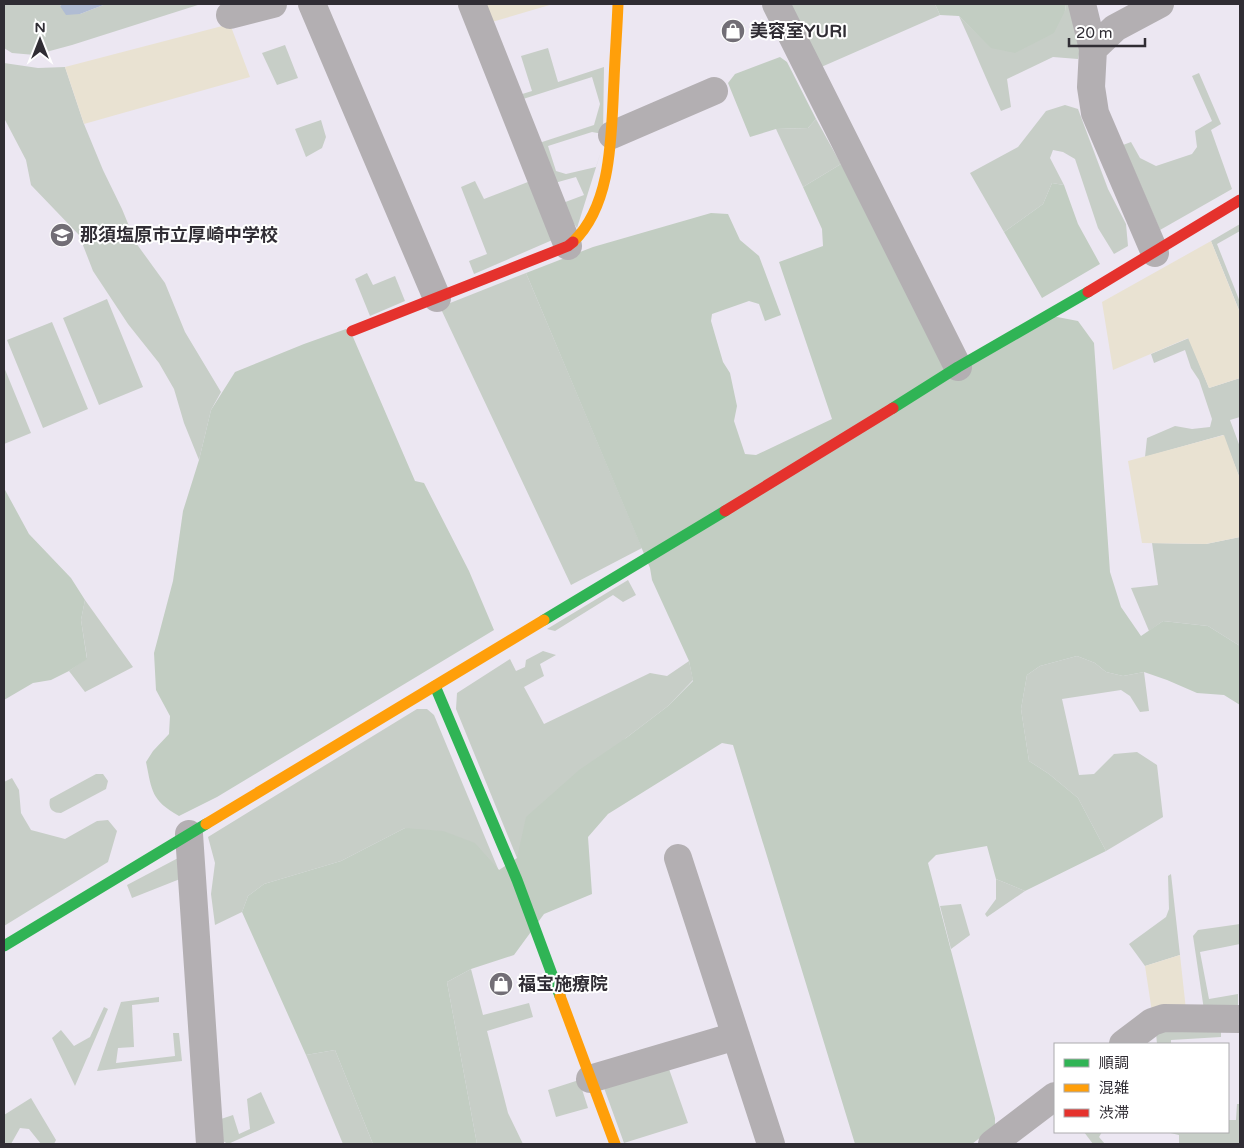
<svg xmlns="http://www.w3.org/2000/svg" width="1244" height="1148" font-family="'Varela Round','Noto Sans JP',sans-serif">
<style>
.green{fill:#c7cec7}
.forest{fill:#c2cdc2}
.sand{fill:#e9e2d2}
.water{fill:#b0bcd3}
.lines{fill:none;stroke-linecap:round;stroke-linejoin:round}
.street{stroke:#b3afb2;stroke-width:28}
.fast{stroke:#30b455;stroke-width:11}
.slow{stroke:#ff9f0a;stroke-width:11}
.jam{stroke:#e5322d;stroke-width:11}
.labels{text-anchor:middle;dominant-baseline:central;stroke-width:4;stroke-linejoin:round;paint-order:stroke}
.poi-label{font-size:18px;font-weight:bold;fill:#302d34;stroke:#fff;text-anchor:start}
</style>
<rect width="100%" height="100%" fill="#ece7f2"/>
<path class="green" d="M4 4H63L60 6 80 14 106 4H201L72 45 35 55 12 53 4 48Z
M788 4H935L940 15 819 68Z
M1066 4H1071L1081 45 1078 59 1053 57 1007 79 1011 107 1001 111C986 80 974 48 959 16L991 47 1065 11Z
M285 45 298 78 277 85 262 53Z
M548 48 558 82 604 67 603 134 592 132 548 146 556 171 566 174 596 167 603 145 577 228 560 204 584 195 576 177 551 184 536 144 594 125 600 104 592 77 520 100 519 95 532 91 521 56Z
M4 63 38 68 65 67 84 124 103 170 122 209 136 243 165 283 185 332 221 392 211 410 199 460 184 423 174 389 159 363 128 324 93 271 79 235 31 185 26 160 4 118Z
M1199 73 1221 124 1211 130 1232 189 1160 230 1123 145 1131 142 1140 158 1156 166 1192 154 1197 147 1195 131 1212 121 1192 76Z
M1065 105 1078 109 1108 189 1126 224 1128 246 1114 254 1098 228 1075 159 1063 152 1053 150 1050 158 1064 185 1052 183 1043 204 1004 232 970 173 1018 147 1046 111Z
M816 119 841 164 803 187 776 129 808 128Z
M321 120 326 137 322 148 306 157 295 129Z
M533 180 557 238 474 274 469 261 487 254 461 187 475 181 484 199Z
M1240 224V231L1217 244 1240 302 1239 310 1211 241Z
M367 273 373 285 395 276 405 301 370 316 355 279Z
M526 273 642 548 571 585 440 307Z
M107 299 143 387 99 405 63 318Z
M52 322 88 409 43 428 7 340Z
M1189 338 1209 388 1240 378V417L1230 420 1240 447V479L1223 435 1145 457 1147 438 1175 426 1192 429 1210 427 1212 419 1199 380 1191 368 1185 350 1154 363 1151 354Z
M4 367 31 433 4 444Z
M1240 537V646L1208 626 1163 621 1149 631 1131 588 1158 585 1152 543 1206 544Z
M628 580 636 595 623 602 613 595 555 631 547 629Z
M85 600 133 667 85 692 69 671 87 658 81 620Z
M543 651 556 655 540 664 544 676 524 687 544 724 650 673 667 676 689 661 693 680 668 706 626 738 517 858 456 709 457 693 510 659 516 671 525 667 526 660Z
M1077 656 1095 663 1106 672 1123 676 1144 672 1149 711 1140 712 1130 696 1121 690 1062 699 1079 775 1094 774 1114 754 1137 752 1157 765 1163 817 1106 851 1078 798 1049 774 1029 761 1021 709 1027 675 1040 666Z
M417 709H427L434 715 499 871 405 828 341 861 264 884 248 896 242 912 215 925 211 894 215 863 208 837Z
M96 774H103L108 781 106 789 61 813C52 813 48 808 50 799Z
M12 778 19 790 21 813 31 830 65 839 97 821 108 820 117 831 108 862 4 926V782Z
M180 857V879L132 898 127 885Z
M1171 874 1180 955 1145 966 1129 944 1166 917 1169 909 1168 876Z
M996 879 1025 891 987 917 985 914 996 899Z
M961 904 970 935 951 949 940 906Z
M1240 924V944L1200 952 1209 999 1238 994V1010H1204L1193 936 1198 930Z
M471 969 483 1015 529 1003 533 1017 487 1031 508 1113 523 1144H477L447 982Z
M159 997V1002L132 1005 134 1047 118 1048 116 1063 175 1056 173 1033H179L182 1061 97 1071 121 1002Z
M104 1007 108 1009 75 1086 52 1038 61 1030 74 1046 90 1037Z
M1167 1026H1221V1037L1171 1040V1044H1157L1156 1033Z
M335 1050 373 1144H343L306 1055Z
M669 1069 688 1123 624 1143 604 1088Z
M579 1080 588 1108 556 1117 548 1090Z
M261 1092 275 1123 228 1144 221 1140 218 1120 233 1115 239 1134 250 1129 247 1099Z
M31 1098 56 1140 54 1144H41L29 1129 20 1128 11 1144H4V1115Z
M1237 1104H1240V1144H1179V1135L1166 1132H1228V1120H1236Z
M1084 1132H1102L1099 1137 1105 1144H1093Z"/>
<path class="forest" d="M935 4H1066L1065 11 1054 33 1015 53 991 48 959 16 940 15Z
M780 57 787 62 816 119 808 128 776 129 750 137 728 83 735 74Z
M841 164 955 373 1052 316 1078 321 1094 343 1110 572 1121 607 1141 636 1163 621 1208 626 1240 646V705L1224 695 1197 693 1167 680 1144 672 1123 676 1106 672 1095 663 1077 656 1040 666 1027 675 1021 709 1029 761 1049 774 1078 798 1106 851 1025 891 996 879 987 846 936 855 928 863 995 1118V1126L972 1144H855L733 745 722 743 608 814 588 837 592 894 544 914 514 955 471 969 447 982 477 1144H373L335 1050 306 1055 242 912 248 896 264 884 341 861 405 828 443 831 475 843 499 870 517 858 526 817 579 770 626 738 668 706 693 681 689 661 652 580 650 568 526 273 593 247 711 213 728 214 740 240 759 256 781 315 765 321 759 304 749 301 712 314 711 321 723 362 730 373 737 406 734 421 745 454 756 455 832 419 779 262 823 246 822 229 803 187Z
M1052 183 1064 185 1078 224 1100 264 1042 298 1004 232 1043 204Z
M346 329 353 337 415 481 424 483 469 571 494 630 217 797 179 816C151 800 152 791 146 762L153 751 169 734 170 716 156 690 154 653 173 581 183 511 199 460 211 410 235 372 304 344Z
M4 488 29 534 71 578 85 600 81 620 87 659 69 671 51 680 33 683 4 700Z"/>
<path class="sand" d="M484 4H553L492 22Z
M230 24 250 77 84 124 65 67Z
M1211 241 1240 313V378L1209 388 1188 338 1113 370 1102 302Z
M1224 435 1240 479V537L1206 544 1142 543 1128 461Z
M1180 955 1186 1010 1152 1012 1145 966Z"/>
<path class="water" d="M63 4H106L80 14 66 15 60 6Z"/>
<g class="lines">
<path class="street" d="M312 4 437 298
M472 4 568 246
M776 4 958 367
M1082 4 1093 49
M230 15 273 4
M612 135 714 91
M1155 253 1095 113 1091 87 1093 49 1115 28 1160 4
M189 834 210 1144
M678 858 771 1144
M1123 1044 1152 1022 1164 1018 1240 1019
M590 1079 736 1036
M992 1144 1055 1096"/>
<path class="fast" d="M893 408 958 367 1088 292
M544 620 725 511
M435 686 517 880 560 996
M4 946 206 824"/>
<path class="slow" d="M573 242C613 204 611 133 614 81 615 55 617 30 618 4
M206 824 544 620
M560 996 615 1144"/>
<path class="jam" d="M1088 292 1240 200
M352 331 568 246 573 242
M725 511 893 408"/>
</g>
<defs>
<g id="shop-disc" transform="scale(1.25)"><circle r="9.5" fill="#726e76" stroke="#fff"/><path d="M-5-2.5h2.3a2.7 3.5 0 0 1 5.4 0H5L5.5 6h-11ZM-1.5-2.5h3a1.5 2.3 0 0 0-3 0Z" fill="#fff"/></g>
<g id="school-disc" transform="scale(1.25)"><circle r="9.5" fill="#726e76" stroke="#fff"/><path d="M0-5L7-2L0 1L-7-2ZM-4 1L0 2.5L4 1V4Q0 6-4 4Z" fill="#fff"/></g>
</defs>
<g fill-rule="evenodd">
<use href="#shop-disc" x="733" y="31"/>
<use href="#school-disc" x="62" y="235"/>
<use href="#shop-disc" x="501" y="984"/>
</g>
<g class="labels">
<g class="poi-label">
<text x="750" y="31">美容室YURI</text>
<text x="80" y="235">那須塩原市立厚崎中学校</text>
<text x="518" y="984">福宝施療院</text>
</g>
</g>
<rect width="1244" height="1148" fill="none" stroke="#302d34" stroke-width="10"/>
<rect x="1054" y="1043" width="175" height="90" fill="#ffffff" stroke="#acabae"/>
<rect x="1064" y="1059" width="25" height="8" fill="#30b455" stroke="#acabae"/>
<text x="1099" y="1068" font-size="15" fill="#302d34">順調</text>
<rect x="1064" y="1084" width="25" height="8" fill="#ff9f0a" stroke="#acabae"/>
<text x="1099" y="1093" font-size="15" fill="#302d34">混雑</text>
<rect x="1064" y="1109" width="25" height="8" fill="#e5322d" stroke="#acabae"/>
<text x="1099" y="1118" font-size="15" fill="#302d34">渋滞</text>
<g transform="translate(40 40)" stroke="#ffffff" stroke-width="4" paint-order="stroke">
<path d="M0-4L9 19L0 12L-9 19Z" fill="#302d34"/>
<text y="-8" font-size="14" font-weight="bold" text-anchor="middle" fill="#302d34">N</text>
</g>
<path d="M1069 38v8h76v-8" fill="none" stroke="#302d34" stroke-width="2.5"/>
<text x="1076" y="38" font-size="15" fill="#302d34" stroke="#ffffff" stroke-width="4" paint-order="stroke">20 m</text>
</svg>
